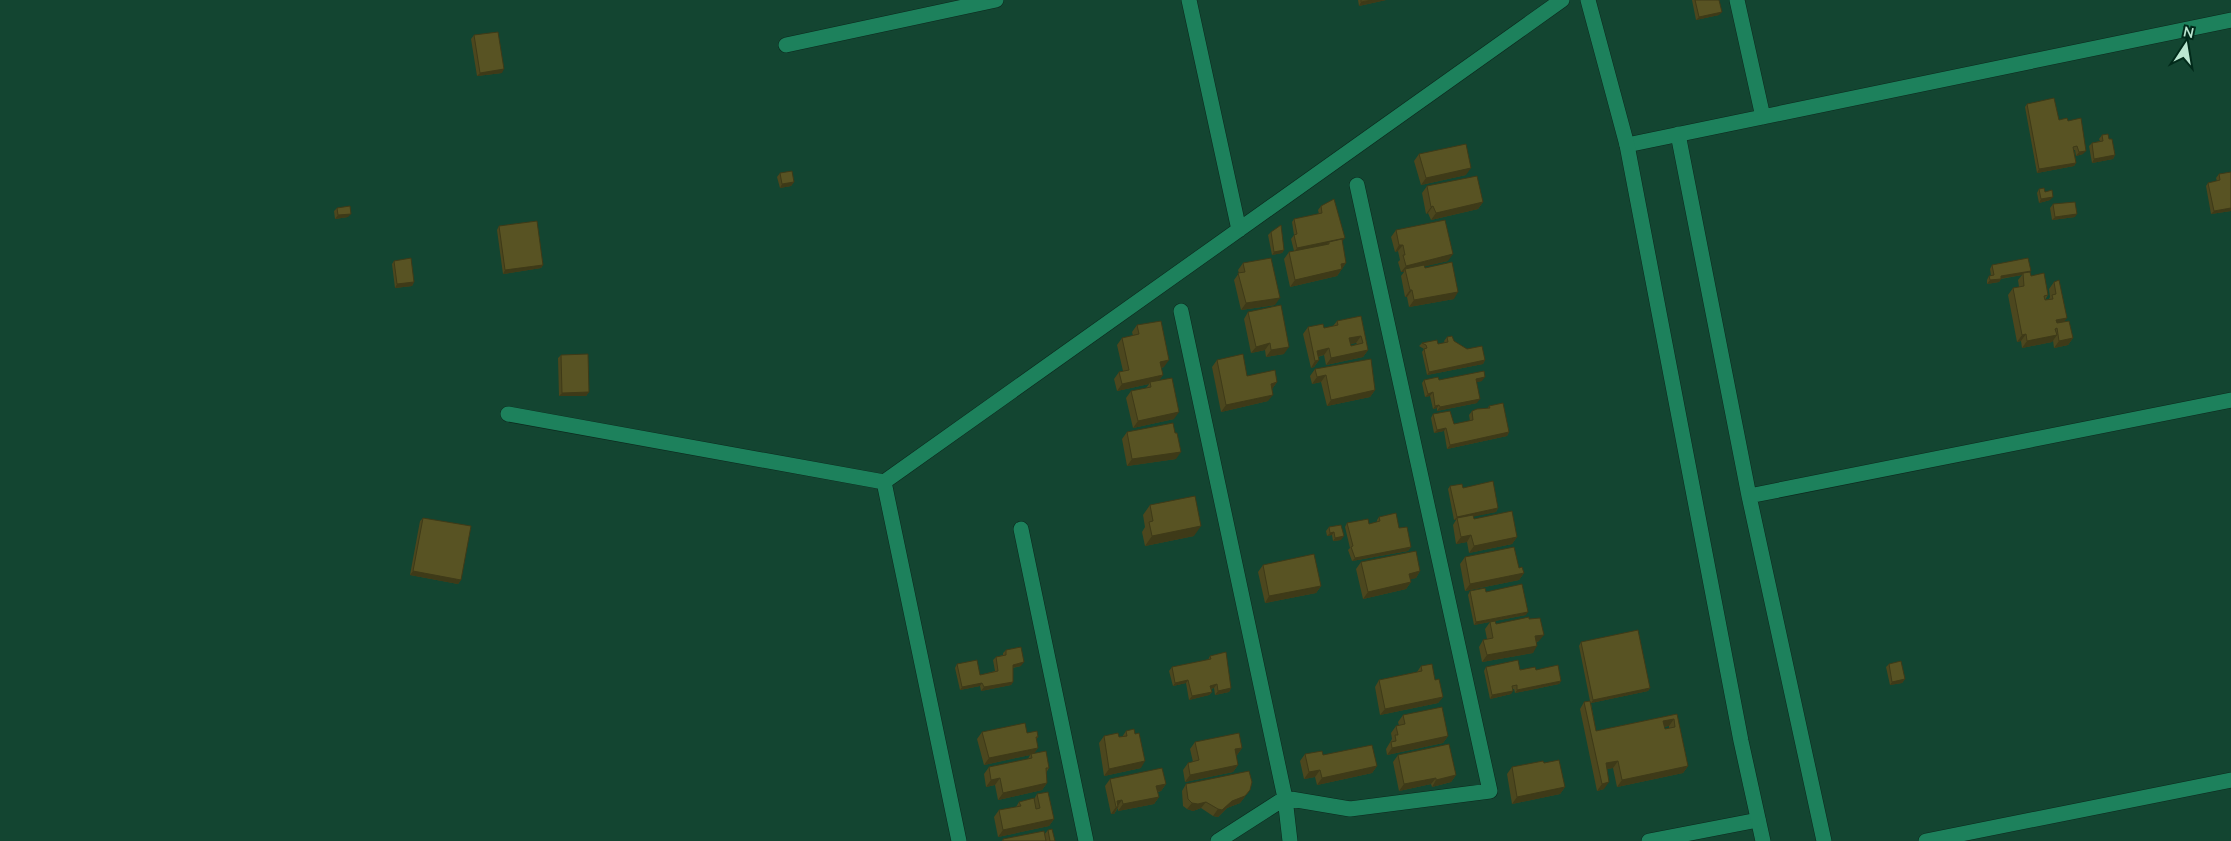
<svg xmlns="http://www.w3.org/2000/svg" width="2231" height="841" font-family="'Nunito Sans',sans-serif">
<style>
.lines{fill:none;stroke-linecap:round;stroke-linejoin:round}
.street-casing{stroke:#0b281c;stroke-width:16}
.secondary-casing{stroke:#0b281c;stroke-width:16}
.street{stroke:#1d815c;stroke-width:15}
.secondary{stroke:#1d815c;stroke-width:15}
.wall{fill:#4c471e;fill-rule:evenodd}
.shaded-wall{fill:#3e3a18}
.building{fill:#585323;stroke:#3e3a18;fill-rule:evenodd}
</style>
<rect width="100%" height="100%" fill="#134531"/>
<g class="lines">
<g class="street-casing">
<path id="street" d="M1189 0 1239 230
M1737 0 1763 117
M786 45 996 0
M1678 134 1749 496 1824 841
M1627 145 2231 20
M1181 311 1285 798 1290 841
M508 414 884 482 1562 0
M884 482 959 841
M1749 496 2231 400
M1021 529 1086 841
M1218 841 1285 798 1350 809 1490 791 1357 185
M1649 841 1758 820
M1926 841 2231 780"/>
</g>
<g class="secondary-casing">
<path id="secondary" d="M1588 0 1627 145 1741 741 1763 841"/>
</g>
<use href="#street" class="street"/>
<use href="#secondary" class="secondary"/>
</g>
<path class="wall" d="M1358 0H1386L1359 6Z
M1692 0H1719V15L1696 20Z
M474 35 502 73 477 76 471 39Z
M2027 104 2059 120 2068 121 2083 154 2076 156 2075 150H2074L2076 163 2074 166 2037 173 2025 107Z
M2102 135 2109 139 2115 155 2113 159 2092 163 2089 146 2092 143 2100 141 2099 139Z
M1419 154 1466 175 1421 185 1414 161Z
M780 173 794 182 791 186 780 188 777 177Z
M2219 174 2231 211 2211 214 2206 186 2208 183 2217 181 2216 178Z
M1427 186 1483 202 1478 209 1431 220 1428 213 1426 214 1422 193Z
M2039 189 2045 192 2050 200 2039 203 2037 193Z
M2053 204 2075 217 2052 220 2050 208Z
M1321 206 1342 242 1346 263 1337 276 1290 287 1284 259 1289 252 1294 251 1291 239 1294 235 1292 222 1294 219 1319 214 1318 210Z
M337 208 348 217 335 219 334 211Z
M499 226 543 265 541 268 503 274 497 230Z
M1396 230 1448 261 1425 266V268L1454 299 1409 307 1407 297H1405L1401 276 1404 272H1401L1398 262 1400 260 1398 251 1395 252 1391 237Z
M1271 232 1284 250 1282 253 1272 255 1268 235Z
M394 261 414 282 412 286 395 288 392 264Z
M1243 263 1275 305 1241 310 1234 280 1239 273 1238 270Z
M1992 265 2030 272 2031 276 2048 295 2045 300 2049 299 2050 297 2049 289 2054 282 2064 322 2073 338 2068 345 2054 348 2053 340 2052 342 2022 348 2021 341 2017 342 2008 295 2013 288 2019 287 2018 280 2022 275 2001 279 1999 282 1987 284V280L1989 276H1991L1990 269Z
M1248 312 1284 354 1266 357 1265 350 1251 353 1244 319Z
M1361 316 1368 350 1363 357 1326 365 1324 355 1318 357 1319 360 1314 367 1311 368 1303 334 1308 327 1324 328 1333 326 1337 321ZM1356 343 1357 344 1351 346 1350 344Z
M1137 325 1164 367 1161 368 1163 375 1159 380 1174 419 1133 428 1126 398 1131 391 1146 388 1149 384 1117 391 1114 379 1119 372 1123 371 1117 345 1122 338 1133 336 1132 332Z
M1447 337 1454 341 1485 360 1483 364 1427 375 1422 352 1424 349 1419 346 1422 343 1438 344 1445 343 1444 341Z
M561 355 589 392 586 396H559L558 358Z
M1217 360 1247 376 1277 382 1272 389 1268 401 1221 412 1212 367Z
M1315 369 1375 390 1370 397 1327 406 1321 382 1312 384 1310 376Z
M1424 380H1439L1482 381 1476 382 1477 403 1437 411V408L1433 409 1430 396 1425 397 1422 383Z
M1489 406 1509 432 1507 436 1447 449 1444 431 1434 433 1431 418 1433 414 1454 424 1470 421 1469 415 1472 411 1488 408Z
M1127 432 1175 433 1176 459 1127 466 1122 439Z
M1450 486 1463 488 1498 508 1496 512 1474 516V519L1517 537 1512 544 1469 553 1467 542 1456 544 1453 525 1456 520H1454L1448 489Z
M1150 505 1194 536 1145 546 1142 532 1145 527 1143 515Z
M1379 517 1399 528 1411 547 1408 551 1352 561 1348 550 1350 548 1345 527 1347 523 1369 524 1377 522V520Z
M423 518 461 580 458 584 410 575 420 521Z
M1341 525V540L1333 541 1332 535 1327 536 1326 531 1329 527Z
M1465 557 1519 568 1524 573 1519 580 1465 591 1460 564Z
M1361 562 1420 571 1416 578 1410 579 1411 582 1406 589 1363 599 1356 569Z
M1263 565 1321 586 1316 593 1265 603 1258 572Z
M1470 591 1486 592 1526 615 1474 625 1468 595Z
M1490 622 1539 641 1537 642 1533 653 1482 662 1479 647 1483 640 1487 639 1485 629Z
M1581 642 1650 688 1648 691 1591 703 1596 731 1677 714 1688 766 1683 773 1617 787 1613 768 1607 769 1604 789 1597 791 1580 709 1584 702 1590 701 1579 646ZM1669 726V728L1665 729 1664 727Z
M1006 650 1021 666 1013 668V682L1011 685 981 691 980 686 960 690 955 668 957 664 980 675 995 671 993 660 996 657 1003 655V653Z
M1210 656 1231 688 1229 692 1215 695 1214 688 1211 689 1212 692 1209 695 1189 700 1186 683 1173 686 1169 671 1172 667 1208 660Z
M1889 664 1905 679 1902 683 1890 685 1886 667Z
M1421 666 1435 680 1443 697 1438 703 1380 715 1375 687 1379 680 1417 672Z
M1486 667 1536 670 1561 681 1559 684 1515 693 1514 689H1513L1511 694 1490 699 1484 671Z
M1403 715 1448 736 1443 743 1387 755 1386 749 1392 739 1391 733 1396 726H1399L1398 722Z
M1126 731 1135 734 1141 768 1104 776 1099 743 1104 736 1119 737H1122Z
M982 732 1027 733 1038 737 1036 740 1038 748 1034 753 1049 768 1046 773 1047 783 1042 790 998 800 995 785 986 787 984 774 989 767 1028 759 1030 755 984 765 977 739Z
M1195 742 1242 748 1237 755H1236L1238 765 1233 772 1185 782 1183 770 1188 763 1193 762 1190 749Z
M1305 754 1323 755 1377 766 1372 773 1317 785 1315 777 1304 779 1300 761Z
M1398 755 1456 775 1451 782 1432 787 1431 784 1399 791 1393 762Z
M1544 763 1565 787 1560 794 1512 804 1507 774 1512 767Z
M1110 779 1166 784 1161 791 1158 792 1159 797 1154 804 1118 811V808L1114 814H1111L1105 786Z
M1186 784 1250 790 1240 803 1227 808 1218 817 1213 816 1201 808 1193 811 1187 809 1183 806 1182 791Z
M1037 794 1054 819 1049 826 998 837 994 817 999 810 1016 807 1019 802 1034 799Z
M1048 830 1055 841H1002L1003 839 1044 835Z"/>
<path class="shaded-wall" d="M1372 0H1386L1359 6 1361 2Z
M1722 12 1719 15 1696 20 1699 17Z
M504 69 502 73 477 76 480 73Z
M2086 151 2083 154 2076 156 2079 152Z
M2115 155 2113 159 2092 163 2094 159Z
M2076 163 2074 166 2037 173 2039 169Z
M1471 168 1466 175 1421 185 1426 178Z
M794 182 791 186 780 188 782 184Z
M2053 197 2050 200 2039 203 2041 199Z
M1483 202 1478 209 1431 220 1436 213Z
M1433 206 1428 213 1426 214 1431 207Z
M2231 208V211L2211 214 2214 211Z
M351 214 348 217 335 219 338 215Z
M2077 214 2075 217 2052 220 2055 217Z
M1345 238 1342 242H1329L1326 245 1294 252 1297 248Z
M1399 245H1403L1398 251 1395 252Z
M1284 250 1282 253 1272 255 1274 252Z
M1453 254 1448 261 1406 271 1405 269 1404 272H1401L1406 266Z
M1346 263 1337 276 1290 287 1295 280 1341 264Z
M543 265 541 268 503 274 505 270Z
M2031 271 2028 274 2023 273 2022 275 1998 279 2001 276Z
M2001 279 1999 282 1987 284 1990 280Z
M414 282 412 286 395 288 397 284Z
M1410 290H1412L1407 297H1405Z
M1458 292 1454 299 1409 307 1414 300Z
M1280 298 1275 305 1241 310 1246 303Z
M2067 318 2062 325 2052 327 2056 320Z
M2026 334 2021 341 2017 342 2022 335Z
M2057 335 2052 342 2022 348 2027 341Z
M1361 336 1356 343 1344 345 1349 338Z
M2073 338 2068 345 2054 348 2059 341Z
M1270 343 1265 350 1251 353 1256 347Z
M1289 347 1284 354 1266 357 1271 350Z
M1329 348 1324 355 1315 357 1317 351Z
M1368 350 1363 357 1326 365 1331 358Z
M1169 360 1164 367 1156 369 1160 362Z
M1319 360 1314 367 1311 368 1315 361Z
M1485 360 1483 364 1427 375 1429 372Z
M1163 375 1158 382H1150L1149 384 1117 391 1122 384Z
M1326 375 1321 382 1312 384 1317 377Z
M1485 377 1482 381 1473 383 1476 379Z
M1277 382 1272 389 1266 391 1271 384Z
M1375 390 1370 397 1327 406 1331 400Z
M589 392 586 396H559L562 393Z
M1433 392 1430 396 1425 397 1428 394Z
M1273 395 1268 401 1221 412 1226 405Z
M1480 399 1477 403 1437 411 1440 407Z
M1439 405 1437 408 1433 409 1435 406Z
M1179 412 1174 419 1133 428 1138 421Z
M1446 428 1444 431 1434 433 1437 430Z
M1509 432 1507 436 1447 449 1450 445Z
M1181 452 1176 459 1127 466 1132 459Z
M1498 508 1496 512 1458 520 1457 518 1456 520H1454L1457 517Z
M1201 526 1194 536 1145 546 1152 536Z
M1334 532 1332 535 1327 536 1330 533Z
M1471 535 1467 542 1456 544 1461 537Z
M1344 536 1341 540 1333 541 1335 538Z
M1517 537 1512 544 1469 553 1474 546Z
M1411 547 1408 551 1352 561 1355 558Z
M413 571 461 580 458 584 410 575Z
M1420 571 1416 578 1404 581 1409 574Z
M1524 573 1519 580 1465 591 1470 584Z
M1411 582 1406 589 1363 599 1368 592Z
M1321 586 1316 593 1265 603 1269 596Z
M1528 612 1526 615 1474 625 1476 622Z
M1544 635 1539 641 1530 643 1535 636Z
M1537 646 1533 653 1482 662 1487 655Z
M1024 662 1021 666 1010 668 1013 665Z
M1905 679 1902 683 1890 685 1892 682Z
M1188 680 1186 683 1173 686 1175 683Z
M1561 681 1559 684 1515 693 1517 690Z
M1013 682 1011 685 981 691 984 687Z
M982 683 980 686 960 690 962 687Z
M1217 684 1214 688 1208 689 1210 686Z
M1231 688 1229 692 1215 695 1218 691Z
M1650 688 1648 691 1591 703 1593 700Z
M1513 691 1511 694 1490 699 1492 695Z
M1212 692 1209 695 1189 700 1192 696Z
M1443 697 1438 703 1380 715 1385 709Z
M1674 719 1669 726 1658 728 1663 721Z
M1448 736 1443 743 1387 755 1392 748Z
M1038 748 1033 755 1031 754 1030 755 984 765 989 758Z
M1242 748 1237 755 1230 756 1235 749Z
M1145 761 1141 768 1104 776 1109 769Z
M1618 761 1613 768 1601 770 1606 763Z
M1238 765 1233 772 1185 782 1190 775Z
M1377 766 1372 773 1317 785 1322 778Z
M1688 766 1683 773 1617 787 1622 780Z
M1320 770 1315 777 1304 779 1309 772Z
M1456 775 1451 782 1432 787 1436 780Z
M1000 778 995 785 986 787 991 780Z
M1436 778 1431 784 1399 791 1404 784Z
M1609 782 1604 789 1597 791 1602 784Z
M1047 783 1042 790 998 800 1003 793Z
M1166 784 1161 791 1151 793 1156 786Z
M1565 787 1560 794 1512 804 1517 797Z
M1250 790 1240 803 1227 808 1218 817 1213 816 1218 809Z
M1159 797 1154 804 1118 811 1123 804Z
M1122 800 1117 807V801Z
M1206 802 1201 808 1193 811 1187 809 1192 803Z
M1116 807H1118L1114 814H1111Z
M1054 819 1049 826 998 837 1003 830Z"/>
<path class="building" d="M1361 0H1372L1361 2Z
M1695 0H1719L1722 12 1699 17Z
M498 32 504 69 480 73 474 35Z
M2054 98 2059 120 2067 118 2068 121 2081 118 2086 151 2079 152 2077 146 2073 147 2076 163 2039 169 2027 104Z
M2108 134 2109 139H2112L2115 155 2094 159 2092 143 2103 141 2102 135Z
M1466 144 1471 168 1426 178 1419 154Z
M792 171 794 182 782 184 780 173Z
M2231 172V208L2214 211 2208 183 2220 180 2219 174Z
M1477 176 1483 202 1436 213 1433 206 1431 207 1427 186Z
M2044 188 2045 192 2052 190 2053 197 2041 199 2039 189Z
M1334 199 1345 238 1297 248 1294 235 1297 234 1294 219 1322 213 1321 206Z
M2075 202 2077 214 2055 217 2053 204Z
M350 206 351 214 338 215 337 208Z
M1445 220 1453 254 1406 266 1403 255H1405L1403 245H1399L1396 230Z
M537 221 543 265 505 270 499 226Z
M1281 225 1284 250 1274 252 1271 232Z
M1342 239 1346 263 1341 264 1342 269 1295 280 1289 252 1329 244V242Z
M411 258 414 282 397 284 394 261Z
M1271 258 1280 298 1246 303 1238 273 1245 272 1243 263Z
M2028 258 2031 271 2001 276V279L1990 280 1989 276 1994 275 1992 265Z
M1452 262 1458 292 1414 300 1412 290H1410L1405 269 1424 265 1425 268Z
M2030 272 2031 276 2044 273 2048 295 2044 296 2045 300 2053 299 2052 295 2056 294 2054 282 2059 280 2067 318 2056 320 2057 323 2069 321 2073 338 2059 341 2057 328 2055 329 2057 335 2027 341 2026 334 2022 335 2013 288 2024 286 2023 273Z
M1281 305 1289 347 1271 350 1270 343 1256 347 1248 312Z
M1361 316 1368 350 1331 358 1329 348 1317 351 1319 360 1315 361 1308 327 1323 324 1324 328 1338 325 1337 321ZM1361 336 1363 343 1351 346 1349 338Z
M1161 321 1169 360 1160 362 1163 375 1122 384 1119 372 1129 370 1122 338 1139 334 1137 325Z
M1452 336 1454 341 1467 349 1482 346 1485 360 1429 372 1424 349 1427 348 1426 345 1422 343 1437 340 1438 344 1448 342 1447 337Z
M588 354 589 392 562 393 561 355Z
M1243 354 1247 376 1275 370 1277 382 1271 384 1273 395 1226 405 1217 360Z
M1371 359 1375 390 1331 400 1326 375 1317 377 1315 369Z
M1484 371 1485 377 1476 379 1480 399 1440 407 1439 405 1435 406 1433 392 1428 394 1424 380 1438 377 1439 380Z
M1172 378 1179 412 1138 421 1131 391 1151 387 1150 382Z
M1503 403 1509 432 1450 445 1446 428 1437 430 1433 414 1450 411 1454 424 1473 420 1472 411 1477 409 1490 408 1489 406Z
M1173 423 1175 433H1177L1181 452 1132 459 1127 432Z
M1493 481 1498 508 1457 517 1450 486 1462 484 1463 488Z
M1195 496 1201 526 1152 536 1149 522 1153 521 1150 505Z
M1512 511 1517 537 1474 546 1471 535 1461 537 1457 518 1473 515 1474 519Z
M1396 513 1399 528 1407 527 1411 547 1355 558 1351 547 1353 546 1347 523 1368 519 1369 524 1380 521 1379 517Z
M423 518 471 526 461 580 413 571Z
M1341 525 1344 536 1335 538 1334 532 1330 533 1329 527Z
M1514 547 1519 568 1522 567 1524 573 1470 584 1465 557Z
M1416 551 1420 571 1409 574 1411 582 1368 592 1361 562Z
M1314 554 1321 586 1269 596 1263 565Z
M1522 584 1528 612 1476 622 1470 591 1485 588 1486 592Z
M1529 617V619L1540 618 1544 635 1535 636 1537 646 1487 655 1483 640 1493 638 1490 622 1495 621 1496 624Z
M1638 630 1650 688 1593 700 1581 642Z
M1021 647 1024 662 1013 665V682L984 687 982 683 962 687 957 664 977 660 980 675 998 671 996 657 1006 655V650Z
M1226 652 1231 688 1218 691 1217 684 1210 686 1212 692 1192 696 1188 680 1175 683 1172 667 1211 659 1210 656Z
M1518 660 1520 670 1535 667 1536 670 1558 665 1561 681 1517 690V685L1512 686 1513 691 1492 695 1486 667Z
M1901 661 1905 679 1892 682 1889 664Z
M1432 664 1435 680 1439 679 1443 697 1385 709 1379 680 1422 671 1421 666Z
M1590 701 1596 731 1677 714 1688 766 1622 780 1618 761 1606 763 1609 782 1602 784 1584 702ZM1674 719 1675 727 1665 729 1663 721Z
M1442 707 1448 736 1392 748 1391 742 1396 741 1395 735H1398L1396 726 1405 724 1403 715Z
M1025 723 1027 733 1037 731 1038 737H1036L1038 748 989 758 982 732Z
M1134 729 1135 734 1139 733 1145 761 1109 769 1104 736 1118 733 1119 737 1127 736 1126 731Z
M1239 733 1242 748 1235 749 1238 765 1190 775 1188 763 1199 760 1195 742Z
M1449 744 1456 775 1436 780V778L1404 784 1398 755Z
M1372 745 1377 766 1322 778 1320 770 1309 772 1305 754 1322 751 1323 755Z
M1046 751 1049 768H1046L1047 783 1003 793 1000 778 991 780 989 767 1032 758 1031 754Z
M1559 760 1565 787 1517 797 1512 767 1543 761 1544 763Z
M1162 768 1166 784 1156 786 1159 797 1123 804 1122 800 1117 801 1118 807H1116L1110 779Z
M1249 771 1252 782 1250 790 1245 796 1232 801 1222 810 1218 809 1206 802 1198 804 1192 803 1188 799 1186 784Z
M1048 792 1054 819 1003 830 999 810 1021 806 1019 802 1034 798 1036 809 1040 808 1037 794Z
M1052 829 1055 841H1050L1048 830Z
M1044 831 1046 841H1003V839Z"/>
<g transform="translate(2186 45) rotate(12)" stroke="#012a1a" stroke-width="4" paint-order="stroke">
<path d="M0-4L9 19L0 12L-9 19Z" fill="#bbe6d1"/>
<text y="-8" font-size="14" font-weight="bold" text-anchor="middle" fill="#bbe6d1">N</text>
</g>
</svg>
